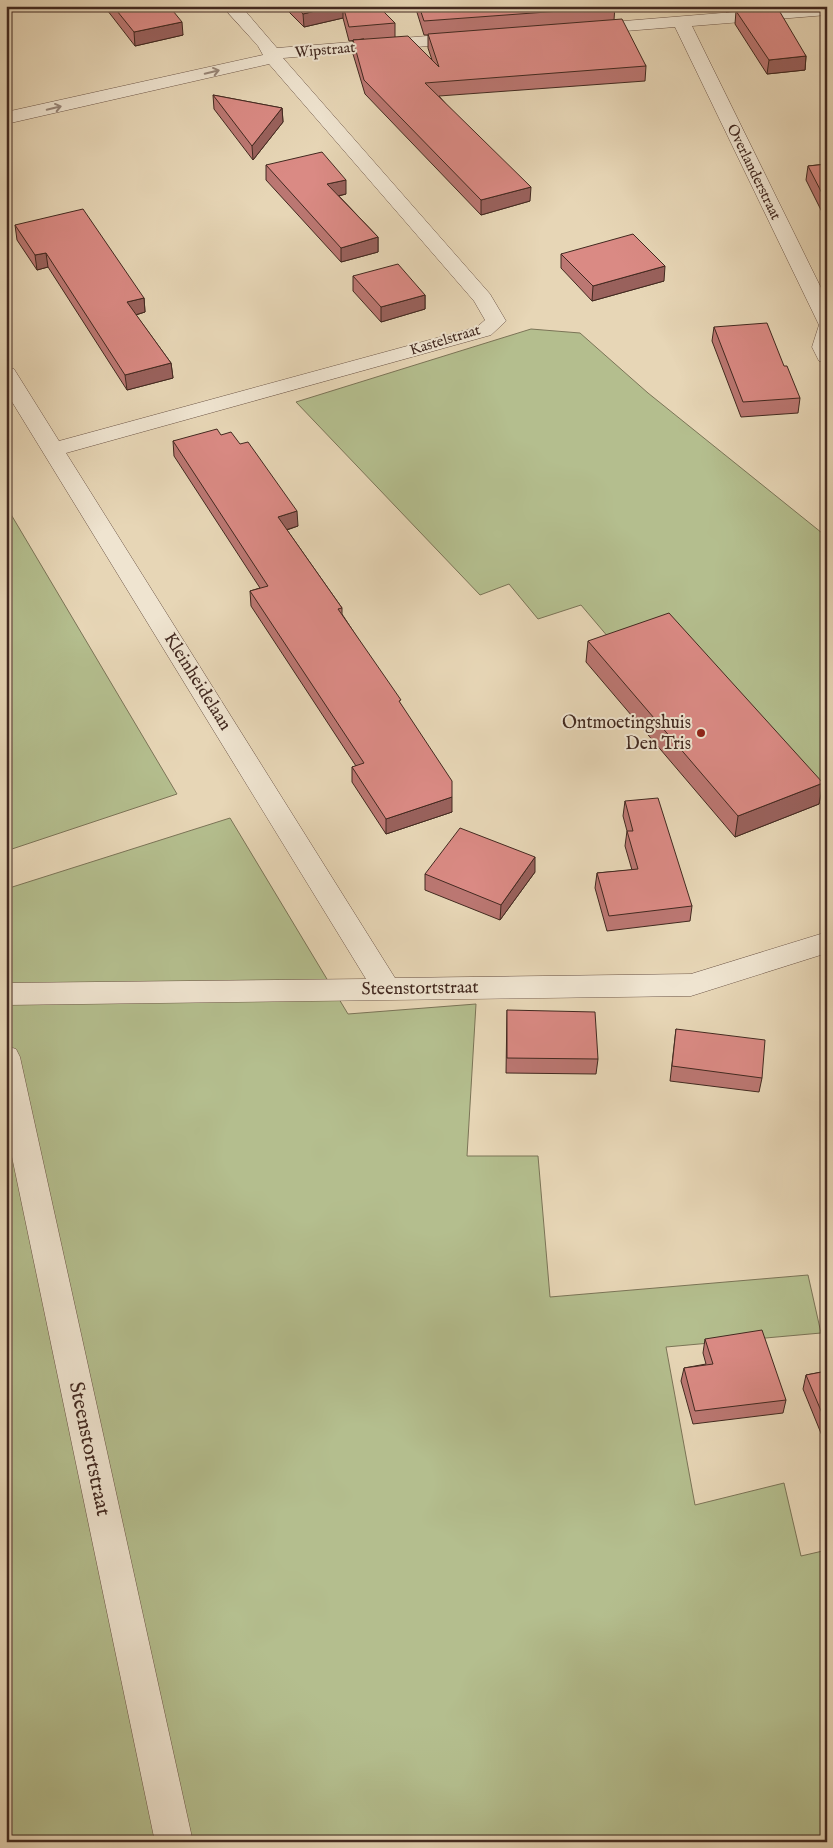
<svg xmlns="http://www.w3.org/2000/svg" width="833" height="1848" font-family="'IM FELL English',serif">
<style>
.green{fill:#b4be8e;stroke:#7b7457}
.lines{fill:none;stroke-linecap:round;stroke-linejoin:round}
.minor-casing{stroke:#6b5446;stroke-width:1}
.minor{fill:#efe4d0;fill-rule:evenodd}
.wall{fill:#bb7772;stroke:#422920}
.shaded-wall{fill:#99615c;stroke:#422920}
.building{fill:#da8a84;stroke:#422920}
.oneway{stroke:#988678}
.poi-dot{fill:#8f2418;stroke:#efe4d0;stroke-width:2}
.labels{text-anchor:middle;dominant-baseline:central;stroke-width:4;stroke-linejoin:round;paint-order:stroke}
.far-street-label{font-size:15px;fill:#422920;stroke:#efe4d0}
.street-label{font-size:18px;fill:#422920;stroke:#efe4d0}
.poi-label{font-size:18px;fill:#422920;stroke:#efe4d0;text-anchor:end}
.near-street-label{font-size:21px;fill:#422920;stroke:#efe4d0}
</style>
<rect width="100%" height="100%" fill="#e7d6b6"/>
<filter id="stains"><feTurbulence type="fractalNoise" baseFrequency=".004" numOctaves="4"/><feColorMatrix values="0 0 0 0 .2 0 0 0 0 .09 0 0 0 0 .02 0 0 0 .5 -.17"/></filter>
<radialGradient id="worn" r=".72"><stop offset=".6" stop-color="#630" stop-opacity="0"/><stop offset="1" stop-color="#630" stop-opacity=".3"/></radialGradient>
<path class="green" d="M531 329 580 333 648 393 827 537V794L674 622 609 638 581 605 538 619 509 584 480 595 296 402Z
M6 506 177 794 6 851Z
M230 818 348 1014 476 1004 467 1156H538L550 1297 808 1275 821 1333 666 1347 695 1505 784 1483 801 1556 827 1550V1842H6V889Z"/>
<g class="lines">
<g class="minor-casing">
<path id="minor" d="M222 6H241L277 48 465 33 471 34 474 38 471 42 465 43 283 58 490 294 506 321 491 335 66 453 395 978 691 974 827 932V953L691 996 6 1005V983L366 979 6 392V368L14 369 59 441 477 327 485 320 474 301 269 64 6 124V112L263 55 258 46Z
M808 6H827V15L692 26 827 300V362L819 361 812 347 819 325 675 27 588 34 582 33 579 29 582 25 588 24Z
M6 1046 16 1049 20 1057 193 1842H155L6 1128Z"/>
</g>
<use href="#minor" class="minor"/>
</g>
<path class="wall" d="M104 6H169L183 35 135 46Z
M283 6H378L395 23V37L432 60 428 48V35H424L415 6H615L614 20 646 66 645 81 439 96 530 201 481 215 365 94 353 54V40L364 39 349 41 343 18 304 27Z
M723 6H768V8L806 56 805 70 767 74 735 24 736 11 726 12Z
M213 95 282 108 283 122 253 160 214 109Z
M827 164V222L806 180 808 166Z
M266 165 346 194 339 196 378 237V252L341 262 266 180Z
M15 225 144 298 145 312 136 315 171 363 173 378 127 390 48 267 37 270 17 240Z
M561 254 664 281 592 301 561 268Z
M353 276 425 295V309L381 322 353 291Z
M714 327 800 398 798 413 741 417 712 341Z
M221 435 298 526 287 530 342 608V614L401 705 452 812 386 834 352 782V767L356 766 251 606 250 591 260 588 174 456 173 441Z
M588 641 823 783 819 804 735 837 586 662Z
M625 801 692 906 690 921 607 931 595 888 597 873 632 870 625 846 627 831 623 816Z
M535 872 500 920 425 890V874Z
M507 1010 598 1059 596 1074 506 1073Z
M676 1029 762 1078 759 1092 670 1081Z
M705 1339 786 1400 783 1413 693 1424 681 1381 684 1368 706 1364 703 1353Z
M827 1371V1448L803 1389 806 1375Z"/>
<path class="shaded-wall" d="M335 6H343V18L304 27 303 14Z
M182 22 183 35 135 46 134 32Z
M806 56 805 70 767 74 769 60Z
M282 108 283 122 253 160 252 146Z
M346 180V194L328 198 327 184Z
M531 187 530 201 481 215V200Z
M378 237V252L341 262V248Z
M46 253 48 267 37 270 35 255Z
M665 266 664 281 592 301 593 286Z
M425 295V309L381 322V307Z
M144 298 145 312 128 317 127 302Z
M171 363 173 378 127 390 125 375Z
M297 511 298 526 279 532 278 517Z
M823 783 819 804 735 837 738 816Z
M452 797V812L386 834V819Z
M535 857V872L500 920 501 905Z"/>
<path class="building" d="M113 6H169L182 22 134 32Z
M296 6H335L303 14Z
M343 6H378L395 23 349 27Z
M419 6H615V7L424 21Z
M777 7 806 56 769 60 736 11Z
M622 19 646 66 425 83 531 187 481 200 364 80 353 40 408 36 439 67 428 34Z
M213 95 282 108 252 146Z
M322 152 346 180 327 184 378 237 341 248 266 165Z
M827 164V203L808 166Z
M83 209 144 298 127 302 171 363 125 375 46 253 35 255 15 225Z
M633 234 665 266 593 286 561 254Z
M398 264 425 295 381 307 353 276Z
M767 323 784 366H787L800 398 743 402 714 327Z
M217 429 221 435 231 432 240 444 248 442 297 511 278 517 342 608 338 609 401 700 399 701 452 781V797L386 819 352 767 364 763 250 591 268 586 173 441Z
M669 613 823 783 738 816 588 641Z
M658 798 692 906 609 916 597 873 638 869 627 831H633L625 801Z
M460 828 535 857 501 905 425 874Z
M507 1010 595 1012 598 1059 507 1058Z
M676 1029 765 1040 762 1078 672 1066Z
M762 1330 786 1400 695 1411 684 1368 713 1364 705 1339Z
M827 1371V1425L806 1375Z"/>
<defs><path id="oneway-shaft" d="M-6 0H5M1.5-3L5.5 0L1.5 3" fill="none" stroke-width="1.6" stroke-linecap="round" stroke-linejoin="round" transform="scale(1.25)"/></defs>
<g class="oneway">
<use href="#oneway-shaft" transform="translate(212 72) rotate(-13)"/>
<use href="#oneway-shaft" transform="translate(54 108) rotate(-13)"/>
</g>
<circle class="poi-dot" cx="701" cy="733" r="5"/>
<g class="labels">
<g class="far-street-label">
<text transform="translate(325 50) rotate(-5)">Wipstraat</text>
<text transform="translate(754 172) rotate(64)">Overlanderstraat</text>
<text transform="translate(445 340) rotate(-17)">Kastelstraat</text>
</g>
<g class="street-label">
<text transform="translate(197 682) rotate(58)">Kleinheidelaan</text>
<text transform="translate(420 989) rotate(-1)">Steenstortstraat</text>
</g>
<g class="poi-label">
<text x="691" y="723">Ontmoetingshuis<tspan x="691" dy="21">Den Tris</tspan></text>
</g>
<g class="near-street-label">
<text transform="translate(89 1449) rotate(78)">Steenstortstraat</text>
</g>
</g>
<rect width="833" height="1848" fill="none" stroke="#e7d6b6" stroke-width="25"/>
<rect x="8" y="8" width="818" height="1833" fill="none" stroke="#422920" stroke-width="2.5"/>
<rect x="12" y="12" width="808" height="1823" fill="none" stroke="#422920"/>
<rect width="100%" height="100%" filter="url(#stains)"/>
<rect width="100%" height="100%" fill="url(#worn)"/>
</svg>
